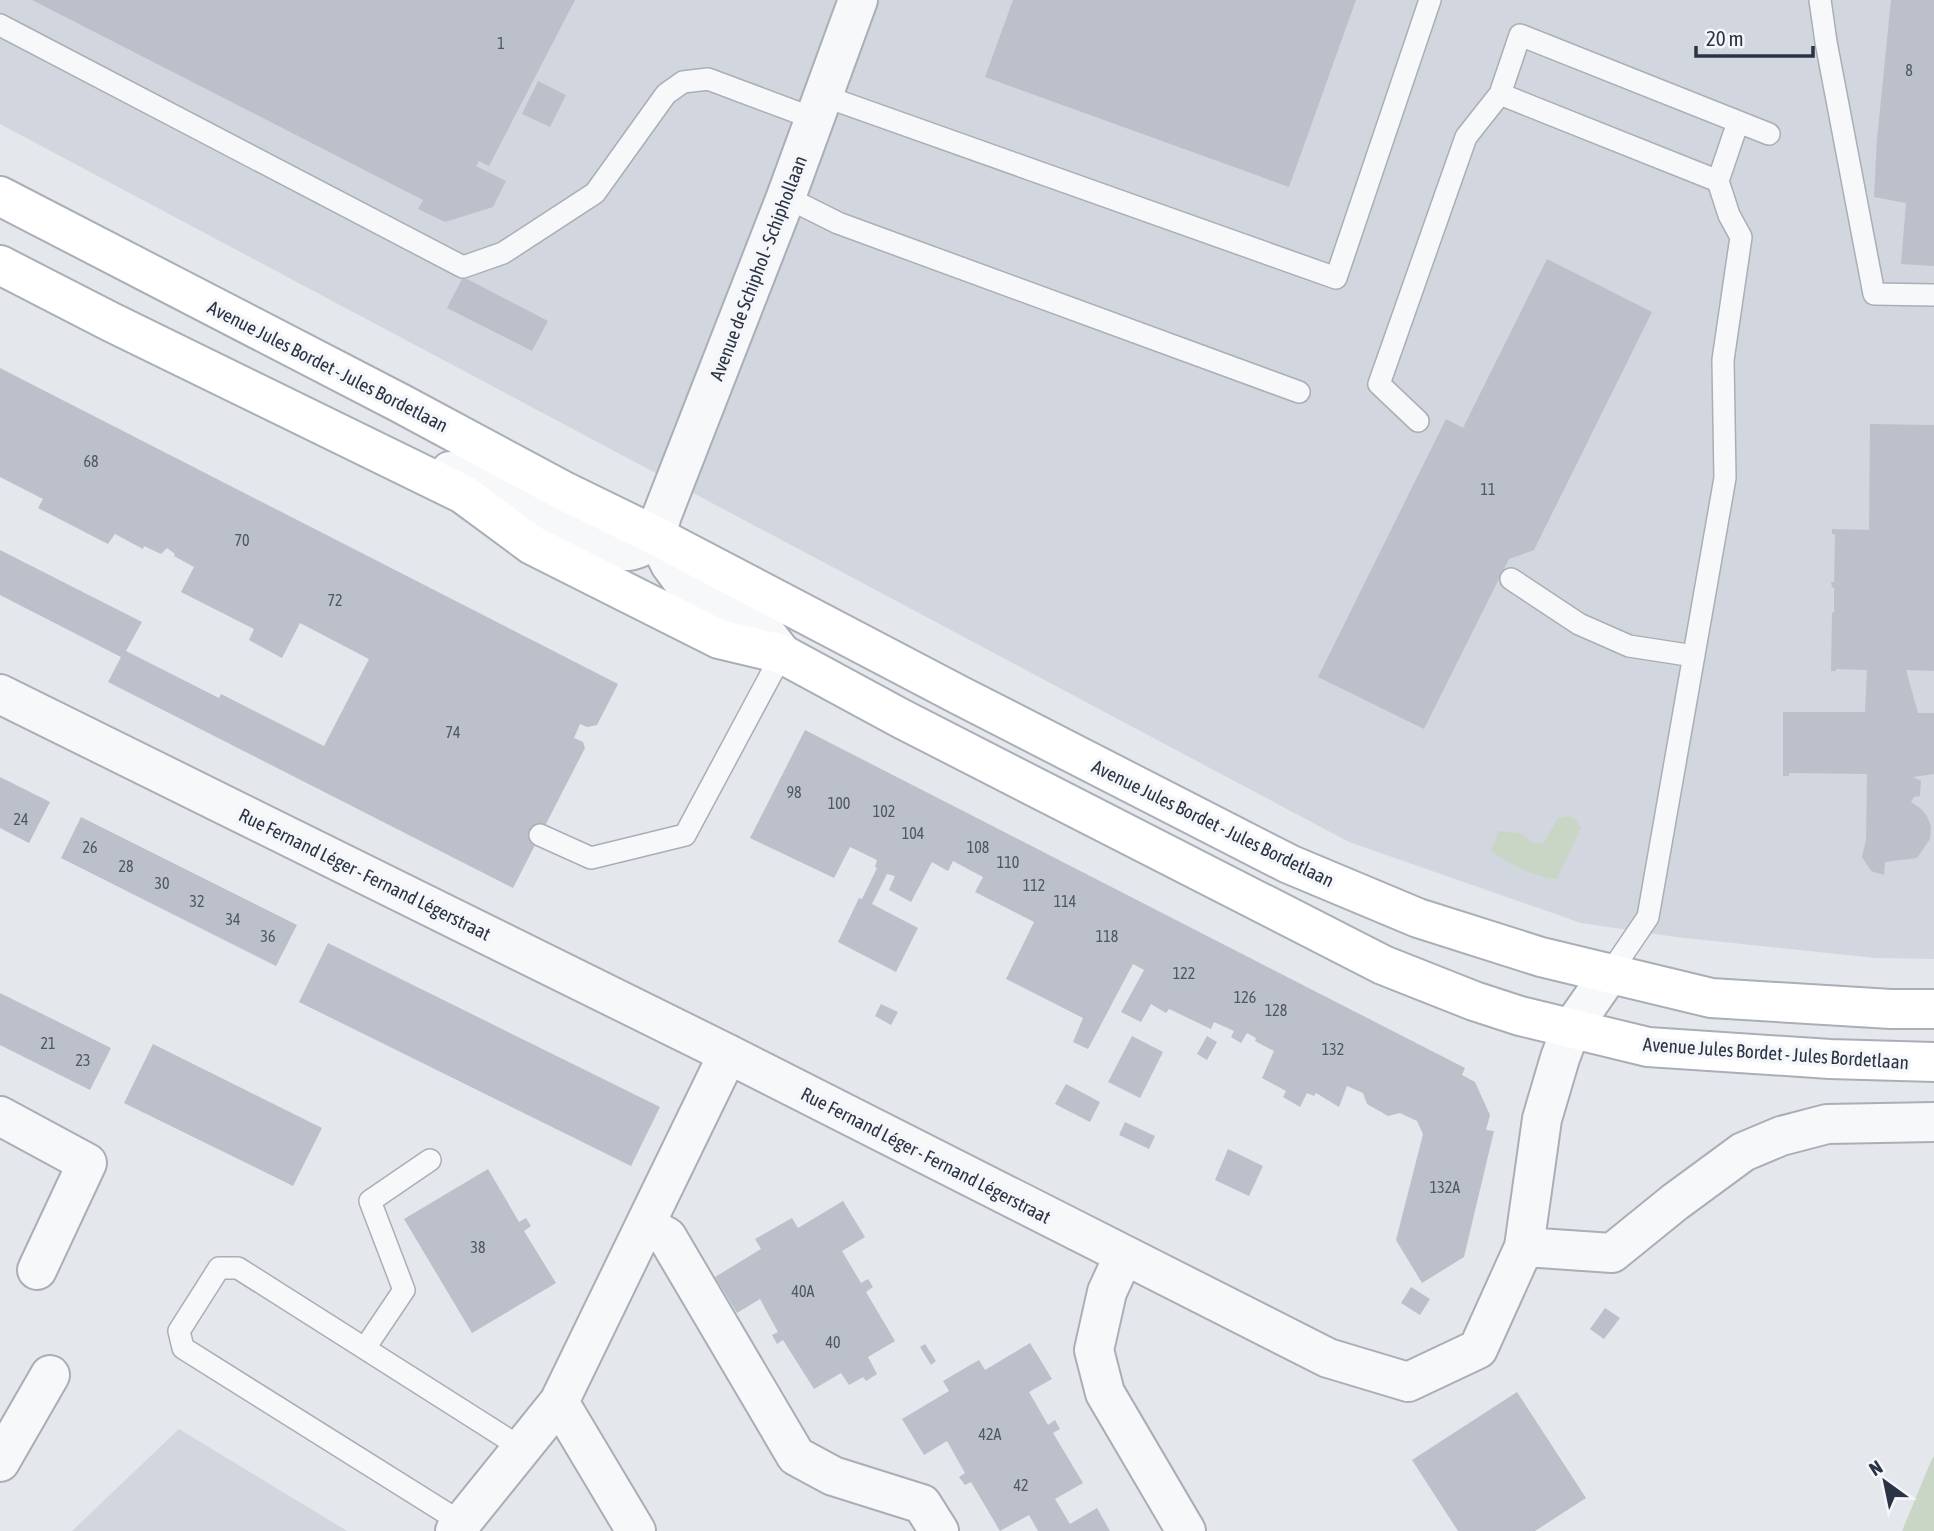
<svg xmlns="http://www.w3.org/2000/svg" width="1934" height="1531" font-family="'Asap Condensed',sans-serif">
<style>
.built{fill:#d2d6de}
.green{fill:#c9d6c5}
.building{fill:#bbc0ca}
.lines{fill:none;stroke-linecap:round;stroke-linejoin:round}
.service-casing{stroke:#a9aeb7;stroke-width:24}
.minor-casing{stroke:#a9aeb7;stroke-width:42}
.secondary-casing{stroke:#a9aeb7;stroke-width:42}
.service{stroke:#f7f8fa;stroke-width:21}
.minor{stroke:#f7f8fa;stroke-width:38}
.secondary{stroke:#fff;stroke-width:38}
.labels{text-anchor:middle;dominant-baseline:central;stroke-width:7;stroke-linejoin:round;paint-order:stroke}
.number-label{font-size:16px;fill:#4f5766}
.street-label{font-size:19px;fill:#2b3445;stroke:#f4f6f9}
</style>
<rect width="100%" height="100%" fill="#e4e7ec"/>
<path class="built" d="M0 0H1934V959L1876 958 1676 937 1581 923 1349 842 0 124Z
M179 1429 347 1531H72Z"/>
<path class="green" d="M1569 816 1575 819 1581 828 1557 879C1531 876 1512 865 1491 851L1498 831 1520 833 1532 842 1543 844 1558 818Z
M1934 1456V1531H1902L1931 1461Z"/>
<path class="building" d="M32 0H575L489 166 479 161 476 166 506 181 493 207 445 222 418 209 423 200Z
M1013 0H1356L1289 187 985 77Z
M1891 0H1934V266L1901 264 1906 203 1874 197 1877 139Z
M538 81 566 95 550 127 522 114Z
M1547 259 1652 312 1534 550 1509 559 1424 729 1318 677 1446 419 1463 428Z
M463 277 548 321 532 351 447 308Z
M0 368 618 684 597 725 587 727 580 724 574 738 583 742 585 748 513 888 108 682 121 657 0 595V550L142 622 126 651 219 698 221 694 324 746 369 659 300 623 282 658 249 640 254 629 181 592 194 567 174 556 175 554 167 548 161 554 144 546 143 549 115 534 108 544 38 508 43 499 0 477Z
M1870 424 1934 425V671L1906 670 1918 713H1934V774L1913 777 1921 781 1920 796 1914 797 1911 802 1920 808 1927 816 1931 827 1930 839 1917 858 1885 862 1884 875 1871 871 1862 857 1866 840 1867 774 1789 773V776H1783V712H1865L1867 670 1836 669V671H1831L1832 613 1834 612V588L1832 587 1831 582H1834L1835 534H1832V529L1869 530Z
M805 730 1465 1068 1462 1075 1475 1082 1490 1115 1486 1130 1494 1131 1464 1257 1422 1283 1396 1240 1423 1134 1417 1121 1400 1113 1388 1116 1367 1104 1363 1093 1347 1086 1339 1107 1316 1093 1314 1096 1307 1093 1300 1107 1283 1097 1286 1091 1262 1078 1274 1051 1255 1041 1256 1038 1247 1033 1241 1043 1231 1037 1234 1031 1214 1022 1211 1029 1169 1009 1166 1013 1151 1004 1141 1022 1121 1012 1144 970 1133 964 1088 1049 1073 1042 1083 1018 1006 979 1034 922 975 892 983 877 953 861 948 871 932 862 911 902 889 890 895 876 887 874 872 904 918 928 896 972 838 942 859 898 862 899 877 868 875 867 877 860 850 847 834 878 750 838Z
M0 777 50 802 29 843 0 828Z
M81 817 297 925 276 966 61 858Z
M328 943 660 1107 631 1166 299 1002Z
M0 993 111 1048 90 1090 0 1045Z
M881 1004 898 1012 891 1025 875 1016Z
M1132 1036 1163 1052 1140 1098 1108 1082Z
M1207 1036 1217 1042 1207 1060 1197 1054Z
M153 1044 322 1128 293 1186 124 1103Z
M1066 1084 1100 1102 1090 1122 1055 1104Z
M1125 1122 1155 1136 1149 1149 1119 1135Z
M1228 1149 1263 1166 1249 1196 1215 1180Z
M488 1169 519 1222 526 1218 531 1226 524 1231 556 1283 472 1333 404 1219Z
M843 1201 865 1237 842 1251 861 1283 868 1279 873 1287 866 1292 895 1341 868 1357 877 1374 866 1381 863 1377 849 1385 841 1373 814 1389 783 1340 777 1344 772 1335 778 1332 760 1299 737 1313 715 1277 761 1249 755 1239 792 1218 798 1228Z
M1411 1287 1430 1299 1420 1315 1401 1303Z
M1605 1308 1620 1318 1604 1339 1590 1329Z
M1030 1343 1052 1379 1029 1392 1048 1425 1055 1420 1060 1429 1053 1433 1083 1483 1055 1499 1070 1524 1097 1508 1110 1531H1038L1029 1515 1000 1531 971 1482 965 1485 959 1477 965 1473 947 1441 924 1455 902 1419 949 1391 943 1381 979 1360 985 1370Z
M925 1344 936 1361 931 1365 920 1347Z
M1517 1392 1586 1498 1535 1531H1458L1412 1460Z"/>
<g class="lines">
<g class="service-casing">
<path id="service" d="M1820 0 1826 42 1874 294 1934 295
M0 25 463 267 503 253 595 193 666 94 683 82 708 79 815 119
M1500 94 1718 181 1729 215 1741 237 1723 360 1725 478 1648 917 1610 973
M824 96 1336 278 1430 0
M1718 181 1738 122
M786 197 838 223 1299 392
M1418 421 1379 384 1466 137 1500 94 1520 35 1769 134
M1511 579 1579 624 1629 646 1694 656
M540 835 591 858 685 835 782 654
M365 1348 404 1290 370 1201 430 1160
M462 1523 183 1348 179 1331 219 1268H238L520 1447"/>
</g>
<g class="minor-casing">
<path id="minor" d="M450 471C488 489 591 554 628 551 639 550 648 543 656 536
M656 536 662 515 786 197 858 0
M656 536 670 564 689 590 710 605 768 636 782 654
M0 694 728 1054 1328 1358 1408 1382 1478 1349 1524 1247 1542 1119 1560 1058 1571 1029 1610 973
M0 1116 87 1163 37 1270
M645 1225 667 1237 796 1456 833 1476 922 1504 939 1531
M1524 1247 1612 1253 1675 1202 1743 1152 1781 1136 1827 1124 1934 1122
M1124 1255 1107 1292 1094 1350 1105 1393 1186 1531
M559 1402 636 1531
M0 1462 50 1375
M455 1531 559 1402 728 1054"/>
</g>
<g class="secondary-casing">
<path id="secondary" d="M0 196 400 403 562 490 656 536 959 695 1289 864 1418 918 1541 957 1711 998 1891 1009H1934
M0 265 111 322 463 494 532 545 719 639 782 654 902 719 1383 965 1474 1001 1520 1016 1648 1047 1830 1059 1934 1062"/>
</g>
<use href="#service" class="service"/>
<use href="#minor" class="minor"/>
<use href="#secondary" class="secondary"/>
</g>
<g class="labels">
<g class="number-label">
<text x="501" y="43">1</text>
<text x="1909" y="70">8</text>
<text x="91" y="461">68</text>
<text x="1488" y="489">11</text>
<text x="242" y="540">70</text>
<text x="335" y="600">72</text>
<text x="453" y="732">74</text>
<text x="794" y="792">98</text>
<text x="839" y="803">100</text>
<text x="884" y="811">102</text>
<text x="21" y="819">24</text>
<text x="913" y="833">104</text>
<text x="90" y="847">26</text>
<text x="978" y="847">108</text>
<text x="1008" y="862">110</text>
<text x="126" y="866">28</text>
<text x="162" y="883">30</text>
<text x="1034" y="885">112</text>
<text x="197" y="901">32</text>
<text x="1065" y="901">114</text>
<text x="233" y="919">34</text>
<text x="268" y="936">36</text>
<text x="1107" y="936">118</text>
<text x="1184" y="973">122</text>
<text x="1245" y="997">126</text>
<text x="1276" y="1010">128</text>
<text x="48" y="1043">21</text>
<text x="1333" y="1049">132</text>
<text x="83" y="1060">23</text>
<text x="1445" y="1187">132A</text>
<text x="478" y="1247">38</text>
<text x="803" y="1291">40A</text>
<text x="833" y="1342">40</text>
<text x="990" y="1434">42A</text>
<text x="1021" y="1485">42</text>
</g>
<g class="street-label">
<text transform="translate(758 268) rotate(-69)">Avenue de Schiphol - Schiphollaan</text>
<text transform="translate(328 366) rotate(27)">Avenue Jules Bordet - Jules Bordetlaan</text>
<text transform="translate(1213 823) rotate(26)">Avenue Jules Bordet - Jules Bordetlaan</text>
<text transform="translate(365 874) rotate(26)">Rue Fernand Léger - Fernand Légerstraat</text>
<text transform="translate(1776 1053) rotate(4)">Avenue Jules Bordet - Jules Bordetlaan</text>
<text transform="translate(926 1155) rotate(27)">Rue Fernand Léger - Fernand Légerstraat</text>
</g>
</g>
<g transform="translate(1885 1482) rotate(327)" stroke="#f4f6f9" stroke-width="5" paint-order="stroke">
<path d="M0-5L12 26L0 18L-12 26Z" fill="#2b3445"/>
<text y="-10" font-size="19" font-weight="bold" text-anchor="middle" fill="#2b3445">N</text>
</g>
<path d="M1696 46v10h117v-10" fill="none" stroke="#2b3445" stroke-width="3.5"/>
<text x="1706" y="46" font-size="21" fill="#2b3445" stroke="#f4f6f9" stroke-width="5" paint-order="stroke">20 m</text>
</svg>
